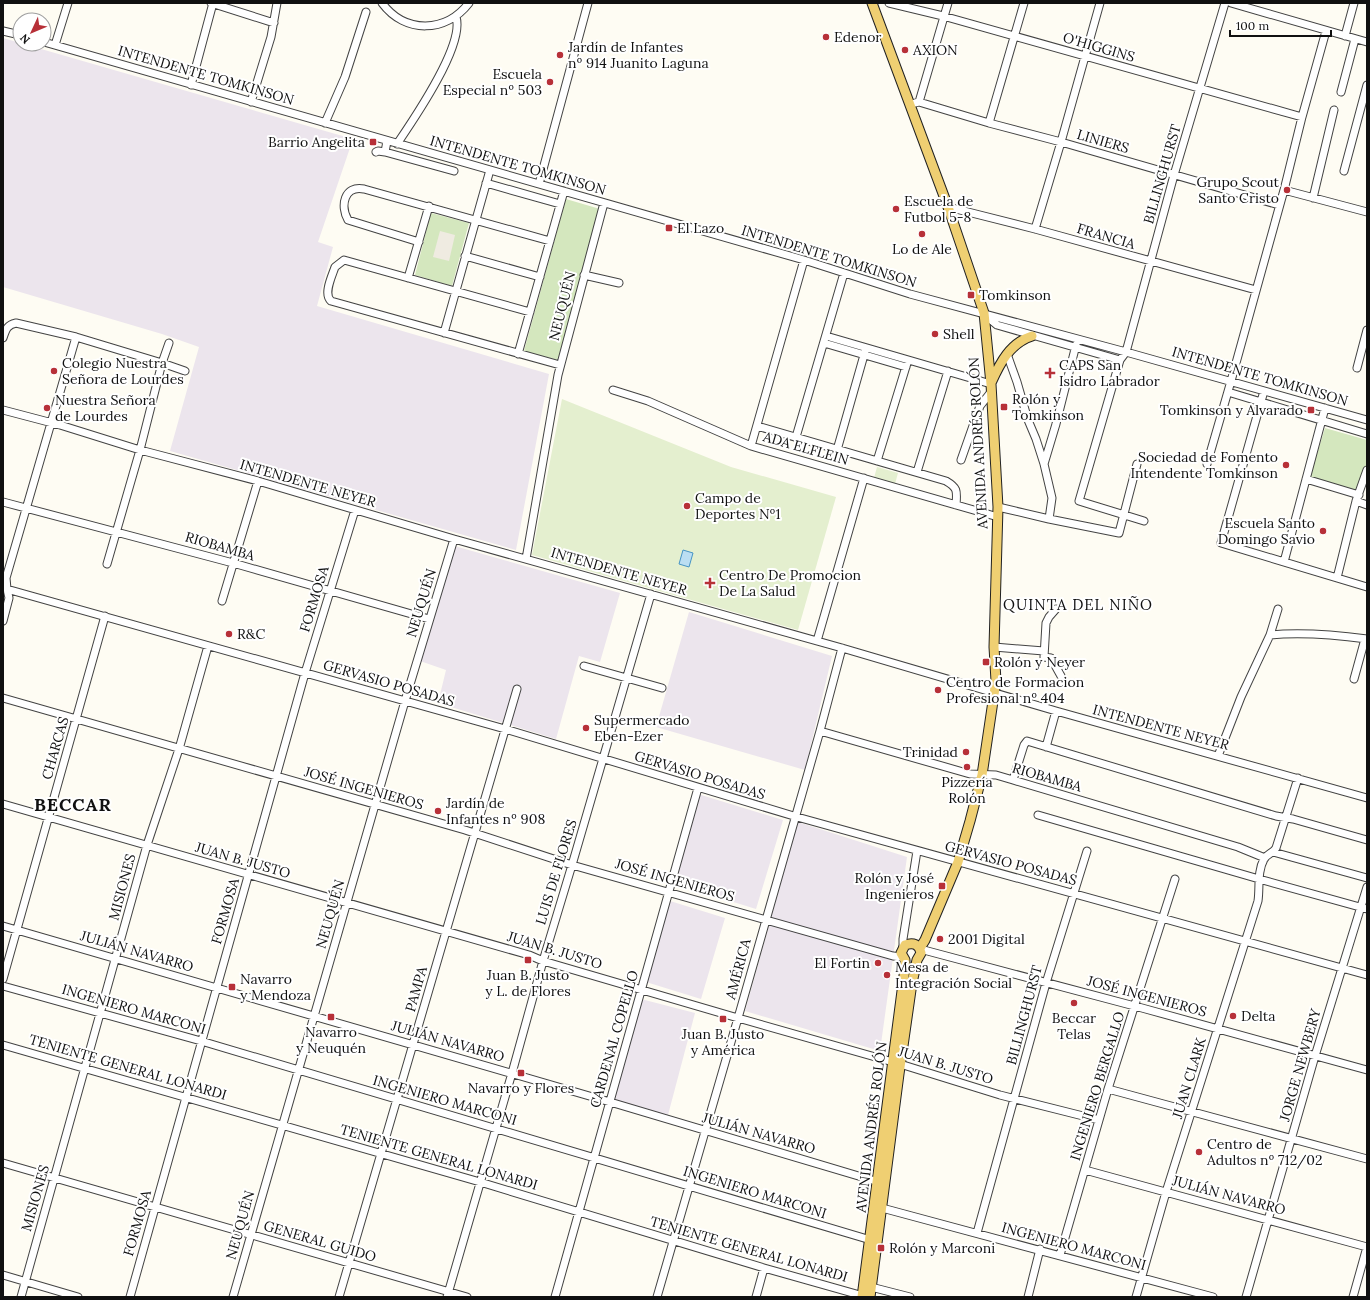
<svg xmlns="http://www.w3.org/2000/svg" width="1370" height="1300" font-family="Lora,serif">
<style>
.industrial{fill:#ece5ed}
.green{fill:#d4e7be}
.pitch{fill:#e4efcf}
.plaza{fill:#efebe1}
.water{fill:#bbdef2;stroke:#4694c5}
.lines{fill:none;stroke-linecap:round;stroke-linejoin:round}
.minor-casing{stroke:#434343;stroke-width:9}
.major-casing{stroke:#212121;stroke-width:11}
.minor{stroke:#fff;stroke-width:7}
.major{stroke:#efcf72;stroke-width:9}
.poi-dot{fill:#b73038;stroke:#fff;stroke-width:1.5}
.labels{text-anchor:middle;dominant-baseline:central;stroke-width:4;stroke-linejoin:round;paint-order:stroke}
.poi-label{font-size:14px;fill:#101010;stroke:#fff;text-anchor:start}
.street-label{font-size:14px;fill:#101010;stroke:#fff}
.neighbourhood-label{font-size:15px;letter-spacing:1px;fill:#101010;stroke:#fff}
.district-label{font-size:18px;font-weight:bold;letter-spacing:1px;fill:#101010;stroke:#fff}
</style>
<rect width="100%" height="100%" fill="#fefcf3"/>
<path class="industrial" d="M3 38 353 139 318 242 333 247 317 306 549 374 516 550 170 451 199 347 162 334 3 287Z
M451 545 620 593 600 662 579 656 556 739 438 703 446 670 420 661Z
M689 612 832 656 805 770 656 727Z
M698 794 783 820 756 909 672 883Z
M798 822 907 857 880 1051 745 1011Z
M670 901 725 918 701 999 646 982Z
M641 999 695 1013 668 1115 614 1100Z"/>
<path class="green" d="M566 199 600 209 558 360 524 351Z
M431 213 469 223 452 286 415 275Z
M1325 428 1367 440V466L1358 498 1308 483Z"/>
<path class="pitch" d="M562 399 731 467 836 497 798 630 532 555Z
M877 467 898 473 895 484 874 478Z"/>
<path class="plaza" d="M440 231 455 235 449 261 433 257Z"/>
<path class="water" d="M683 550 693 553 689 567 679 564Z"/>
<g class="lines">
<g class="minor-casing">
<path id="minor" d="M211 3 274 23
M382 3C405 34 446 33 469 3
M889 3 943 16 1302 117
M1231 3 1367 42
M3 31 20 35
M1345 36 1354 3
M44 42 804 260 910 294 1126 352 1367 420
M55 45 68 3
M191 85 213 3
M1341 92 1355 39
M251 102 271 37 277 3
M919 102 989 123 1061 142 1279 205
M915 103 919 102 948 3
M325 123 345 77 366 12
M989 123 1024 3
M397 144C414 119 465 45 456 17
M376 152 378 151 385 152 387 141
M385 152 454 171
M1344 171 1367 85
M486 183 560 204
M539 184 588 3
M1284 190 1367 212
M1313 198 1334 110
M948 207 1035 229 1256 290
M1035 229 1061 142 1100 3
M419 242 348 220C340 206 344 185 364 189L550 241
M465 256 540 277
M584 275 619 283
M408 278 429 206
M530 312 344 260 335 267C332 276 323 294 331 301L560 365
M985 315 997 325 1120 360
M444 333 490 170
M826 336 991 384
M3 338C6 329 7 325 16 323L76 337 162 363 185 371
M824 343 906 367
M518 354 564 191
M1357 368 1367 330
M613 390 648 401 751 446 998 517
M1264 391 1221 543 1367 587
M1228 392 1367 434
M3 410 60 425 140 450 258 481 454 539 842 648 1056 711 1367 798
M757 426 946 481C958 488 957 491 956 505
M796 437 844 273
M751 446 804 260
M837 450 866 348
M961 460 980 406 991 392
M877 461 908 360
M1044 464 1056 424 1076 345
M1207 464 1231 381 1284 190 1302 117 1326 31
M917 472 948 371
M1306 479 1359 495
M1356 501 1367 505
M3 502 233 563 429 619
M998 507 1049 519 1052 498 1044 464 1036 439 1028 420 1017 382 1007 354
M1049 519 1119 533 1137 464
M1144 521 1079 501 1120 360 1126 352 1174 175 1225 3
M526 559 558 375 604 203
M1284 562 1325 408
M107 564 140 450 162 363 169 343
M1337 578 1356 501 1367 470
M3 588 505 729 797 817 1367 975
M222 601 258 481
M1056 609 1049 617 1046 623 1044 657 1051 658 1061 676
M3 621 9 598 7 589 6 578 76 337
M1270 635 1278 609
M817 641 864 478
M994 647 1044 651
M584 666 662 688
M1354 679 1365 639
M3 698 465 830 572 865 893 956 902 957
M820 731 970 774 996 775 1013 780 1238 847 1265 858
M1046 747 1056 711
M1218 756 1241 697 1270 635C1300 632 1337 635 1367 639
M1013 780 1024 745 1027 741 1276 816 1293 819 1367 840
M3 804 529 955 543 961 738 1018 900 1064 1000 1095 1099 1120
M1038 815 1259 879 1367 909
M1273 852 1367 878
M3 926 610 1102 882 1183
M903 948V939L917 851
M920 949 1142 1008 1367 1070
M3 979 105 616
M3 986 201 1041 874 1241
M3 1045 480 1182 764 1268 867 1297
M1108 1089 1367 1159
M3 1163 467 1297
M1085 1170 1367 1247
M882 1208 1213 1297
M977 1233 1046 983 1087 851
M1060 1255 1108 1089 1175 879
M3 1275 78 1297
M867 1286 910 1297
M21 1297 147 845 179 749 208 646
M130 1297 305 673 355 510
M233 1297 405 701 454 539
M339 1297 517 689
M447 1297 512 1073 543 961 572 865 651 594
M555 1297 698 788
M657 1297 738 1018 820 731 842 648
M756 1297 764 1268
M1028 1297 1040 1249
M1136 1297 1166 1192 1258 901C1260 887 1257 872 1264 859 1267 854 1273 853 1276 848L1298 778
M1246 1297 1315 1056 1367 887
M1353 1297 1367 1247"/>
</g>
<g class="major-casing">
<path id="major" d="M872 3 948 207 984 313 991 384 998 507 994 647 996 681 982 775 970 821 958 862 925 940 920 948
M991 383C1000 363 1010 343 1032 336
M862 1297 905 968V960L901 953 905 945C913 942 919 944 921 953L917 960 912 983 899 1074 870 1297"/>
</g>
<use href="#minor" class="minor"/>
<use href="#major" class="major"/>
</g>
<g class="poi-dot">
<circle cx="826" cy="37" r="4"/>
<circle cx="905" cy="50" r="4"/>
<circle cx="560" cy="55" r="4"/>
<circle cx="550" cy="82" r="4"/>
<rect x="369" y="138" width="8" height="8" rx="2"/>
<circle cx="1287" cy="190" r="4"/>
<circle cx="896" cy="209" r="4"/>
<rect x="665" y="224" width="8" height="8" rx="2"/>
<circle cx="922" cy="234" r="4"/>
<rect x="967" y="291" width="8" height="8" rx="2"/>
<circle cx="935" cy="334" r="4"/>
<circle cx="54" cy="371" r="4"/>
<path d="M1048 367h4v4h4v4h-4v4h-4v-4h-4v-4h4z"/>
<rect x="1000" y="403" width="8" height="8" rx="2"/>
<circle cx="47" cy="408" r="4"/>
<rect x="1307" y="406" width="8" height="8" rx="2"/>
<circle cx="1286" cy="465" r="4"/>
<circle cx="687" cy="506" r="4"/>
<circle cx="1323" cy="531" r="4"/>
<path d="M708 577h4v4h4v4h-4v4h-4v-4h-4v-4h4z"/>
<circle cx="229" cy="634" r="4"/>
<rect x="982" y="658" width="8" height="8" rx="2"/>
<circle cx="938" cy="690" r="4"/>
<circle cx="586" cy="728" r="4"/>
<circle cx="966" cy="752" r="4"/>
<circle cx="967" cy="767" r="4"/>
<circle cx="438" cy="811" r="4"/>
<rect x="938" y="882" width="8" height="8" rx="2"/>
<circle cx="940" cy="939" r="4"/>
<rect x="524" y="956" width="8" height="8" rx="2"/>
<circle cx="878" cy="963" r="4"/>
<circle cx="887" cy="975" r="4"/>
<rect x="228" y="983" width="8" height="8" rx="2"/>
<circle cx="1074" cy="1003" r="4"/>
<circle cx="1233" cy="1016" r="4"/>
<rect x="327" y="1013" width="8" height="8" rx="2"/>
<rect x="719" y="1015" width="8" height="8" rx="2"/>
<rect x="517" y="1069" width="8" height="8" rx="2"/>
<circle cx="1199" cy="1152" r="4"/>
<rect x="877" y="1244" width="8" height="8" rx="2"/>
</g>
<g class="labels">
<g class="poi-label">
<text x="834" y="37">Edenor</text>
<text x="568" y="47">Jardín de Infantes<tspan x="568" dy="16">nº 914 Juanito Laguna</tspan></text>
<text x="913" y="50">AXION</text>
<text x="542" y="74" text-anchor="end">Escuela<tspan x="542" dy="16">Especial nº 503</tspan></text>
<text x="365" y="142" text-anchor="end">Barrio Angelita</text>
<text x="1279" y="182" text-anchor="end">Grupo Scout<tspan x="1279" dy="16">Santo Cristo</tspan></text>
<text x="904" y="201">Escuela de<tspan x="904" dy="16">Futbol 5-8</tspan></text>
<text x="677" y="228">El Lazo</text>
<text x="922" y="249" text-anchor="middle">Lo de Ale</text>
<text x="979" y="295">Tomkinson</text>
<text x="943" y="334">Shell</text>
<text x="62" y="363">Colegio Nuestra<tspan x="62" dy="16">Señora de Lourdes</tspan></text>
<text x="1059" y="365">CAPS San<tspan x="1059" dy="16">Isidro Labrador</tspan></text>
<text x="1012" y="399">Rolón y<tspan x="1012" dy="16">Tomkinson</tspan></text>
<text x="55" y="400">Nuestra Señora<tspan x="55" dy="16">de Lourdes</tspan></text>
<text x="1303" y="410" text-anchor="end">Tomkinson y Alvarado</text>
<text x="1278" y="457" text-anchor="end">Sociedad de Fomento<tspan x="1278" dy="16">Intendente Tomkinson</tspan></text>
<text x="695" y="498">Campo de<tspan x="695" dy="16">Deportes Nº1</tspan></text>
<text x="1315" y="523" text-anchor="end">Escuela Santo<tspan x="1315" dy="16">Domingo Savio</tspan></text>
<text x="719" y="575">Centro De Promocion<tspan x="719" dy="16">De La Salud</tspan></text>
<text x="237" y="634">R&amp;C</text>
<text x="994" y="662">Rolón y Neyer</text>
<text x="946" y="682">Centro de Formacion<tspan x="946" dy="16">Profesional nº 404</tspan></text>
<text x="594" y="720">Supermercado<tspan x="594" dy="16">Eben-Ezer</tspan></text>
<text x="958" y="752" text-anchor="end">Trinidad</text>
<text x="967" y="782" text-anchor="middle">Pizzería<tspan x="967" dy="16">Rolón</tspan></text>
<text x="446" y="803">Jardín de<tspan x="446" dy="16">Infantes nº 908</tspan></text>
<text x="934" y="878" text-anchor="end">Rolón y José<tspan x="934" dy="16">Ingenieros</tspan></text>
<text x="948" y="939">2001 Digital</text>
<text x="870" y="963" text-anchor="end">El Fortin</text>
<text x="895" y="967">Mesa de<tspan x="895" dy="16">Integración Social</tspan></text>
<text x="528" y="975" text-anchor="middle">Juan B. Justo<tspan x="528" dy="16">y L. de Flores</tspan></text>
<text x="240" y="979">Navarro<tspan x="240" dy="16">y Mendoza</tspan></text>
<text x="1241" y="1016">Delta</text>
<text x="1074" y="1018" text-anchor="middle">Beccar<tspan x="1074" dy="16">Telas</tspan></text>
<text x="331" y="1032" text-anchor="middle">Navarro<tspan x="331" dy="16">y Neuquén</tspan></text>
<text x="723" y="1034" text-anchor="middle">Juan B. Justo<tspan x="723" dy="16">y América</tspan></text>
<text x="521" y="1088" text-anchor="middle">Navarro y Flores</text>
<text x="1207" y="1144">Centro de<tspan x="1207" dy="16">Adultos nº 712/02</tspan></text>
<text x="889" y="1248">Rolón y Marconi</text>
</g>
<g class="street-label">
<text transform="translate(1099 47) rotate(16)">O'HIGGINS</text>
<text transform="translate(206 75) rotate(16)">INTENDENTE TOMKINSON</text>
<text transform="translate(1103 141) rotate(16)">LINIERS</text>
<text transform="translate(518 165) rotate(16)">INTENDENTE TOMKINSON</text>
<text transform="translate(1162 174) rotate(-74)">BILLINGHURST</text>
<text transform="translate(1106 236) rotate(16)">FRANCIA</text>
<text transform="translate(829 256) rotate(17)">INTENDENTE TOMKINSON</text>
<text transform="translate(562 306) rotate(-76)">NEUQUÉN</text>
<text transform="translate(1260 376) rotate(16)">INTENDENTE TOMKINSON</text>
<text transform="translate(978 443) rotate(-93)">AVENIDA ANDRÉS ROLÓN</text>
<text transform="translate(806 448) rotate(16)">ADA ELFLEIN</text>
<text transform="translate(308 483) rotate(16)">INTENDENTE NEYER</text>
<text transform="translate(220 546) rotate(16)">RIOBAMBA</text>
<text transform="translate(619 571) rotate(16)">INTENDENTE NEYER</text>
<text transform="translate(314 599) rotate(-73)">FORMOSA</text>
<text transform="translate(421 603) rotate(-73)">NEUQUÉN</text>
<text transform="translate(389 683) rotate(16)">GERVASIO POSADAS</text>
<text transform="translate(1161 727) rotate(15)">INTENDENTE NEYER</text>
<text transform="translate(55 748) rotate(-74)">CHARCAS</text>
<text transform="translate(700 775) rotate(17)">GERVASIO POSADAS</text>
<text transform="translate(1047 777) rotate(16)">RIOBAMBA</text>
<text transform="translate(364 788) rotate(16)">JOSÉ INGENIEROS</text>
<text transform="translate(243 860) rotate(16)">JUAN B. JUSTO</text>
<text transform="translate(1011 863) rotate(15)">GERVASIO POSADAS</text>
<text transform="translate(556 872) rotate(-73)">LUIS DE FLORES</text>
<text transform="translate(675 880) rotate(16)">JOSÉ INGENIEROS</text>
<text transform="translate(122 887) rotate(-75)">MISIONES</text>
<text transform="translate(225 911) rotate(-74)">FORMOSA</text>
<text transform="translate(330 914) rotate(-74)">NEUQUÉN</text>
<text transform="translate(555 950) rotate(17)">JUAN B. JUSTO</text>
<text transform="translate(137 951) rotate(16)">JULIÁN NAVARRO</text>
<text transform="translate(738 969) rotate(-75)">AMÉRICA</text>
<text transform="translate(416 989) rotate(-74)">PAMPA</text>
<text transform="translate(1147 996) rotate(15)">JOSÉ INGENIEROS</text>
<text transform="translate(134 1009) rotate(16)">INGENIERO MARCONI</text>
<text transform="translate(1024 1015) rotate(-75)">BILLINGHURST</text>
<text transform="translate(614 1039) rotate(-74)">CARDENAL COPELLO</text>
<text transform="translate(448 1041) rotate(16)">JULIÁN NAVARRO</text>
<text transform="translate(946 1065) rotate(17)">JUAN B. JUSTO</text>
<text transform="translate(1300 1065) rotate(-74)">JORGE NEWBERY</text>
<text transform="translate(128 1067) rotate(16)">TENIENTE GENERAL LONARDI</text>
<text transform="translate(1189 1078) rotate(-73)">JUAN CLARK</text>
<text transform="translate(1097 1086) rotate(-73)">INGENIERO BERGALLO</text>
<text transform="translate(445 1100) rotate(16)">INGENIERO MARCONI</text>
<text transform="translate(871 1127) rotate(-83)">AVENIDA ANDRÉS ROLÓN</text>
<text transform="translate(759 1133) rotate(16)">JULIÁN NAVARRO</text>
<text transform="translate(439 1157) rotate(16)">TENIENTE GENERAL LONARDI</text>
<text transform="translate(755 1192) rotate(17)">INGENIERO MARCONI</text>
<text transform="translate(1229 1195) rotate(15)">JULIÁN NAVARRO</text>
<text transform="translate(35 1198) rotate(-74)">MISIONES</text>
<text transform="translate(137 1223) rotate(-74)">FORMOSA</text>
<text transform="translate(240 1225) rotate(-74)">NEUQUÉN</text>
<text transform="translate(320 1241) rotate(16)">GENERAL GUIDO</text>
<text transform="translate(1074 1246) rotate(15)">INGENIERO MARCONI</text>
<text transform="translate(749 1249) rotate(16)">TENIENTE GENERAL LONARDI</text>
</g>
<g class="neighbourhood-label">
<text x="1078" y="604">QUINTA DEL NIÑO</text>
</g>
<g class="district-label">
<text x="73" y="804">BECCAR</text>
</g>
</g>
<rect width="1370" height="1300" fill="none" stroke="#101010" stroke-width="8"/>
<g transform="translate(32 32) rotate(226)"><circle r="19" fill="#ffffff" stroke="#9f9f9f"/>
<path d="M0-3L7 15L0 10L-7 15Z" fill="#b73038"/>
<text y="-6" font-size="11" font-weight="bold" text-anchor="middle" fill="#101010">N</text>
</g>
<path d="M1230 30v6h101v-6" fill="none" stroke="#101010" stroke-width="2"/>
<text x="1236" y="30" font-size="12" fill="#101010" stroke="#ffffff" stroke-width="3" paint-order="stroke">100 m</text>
</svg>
